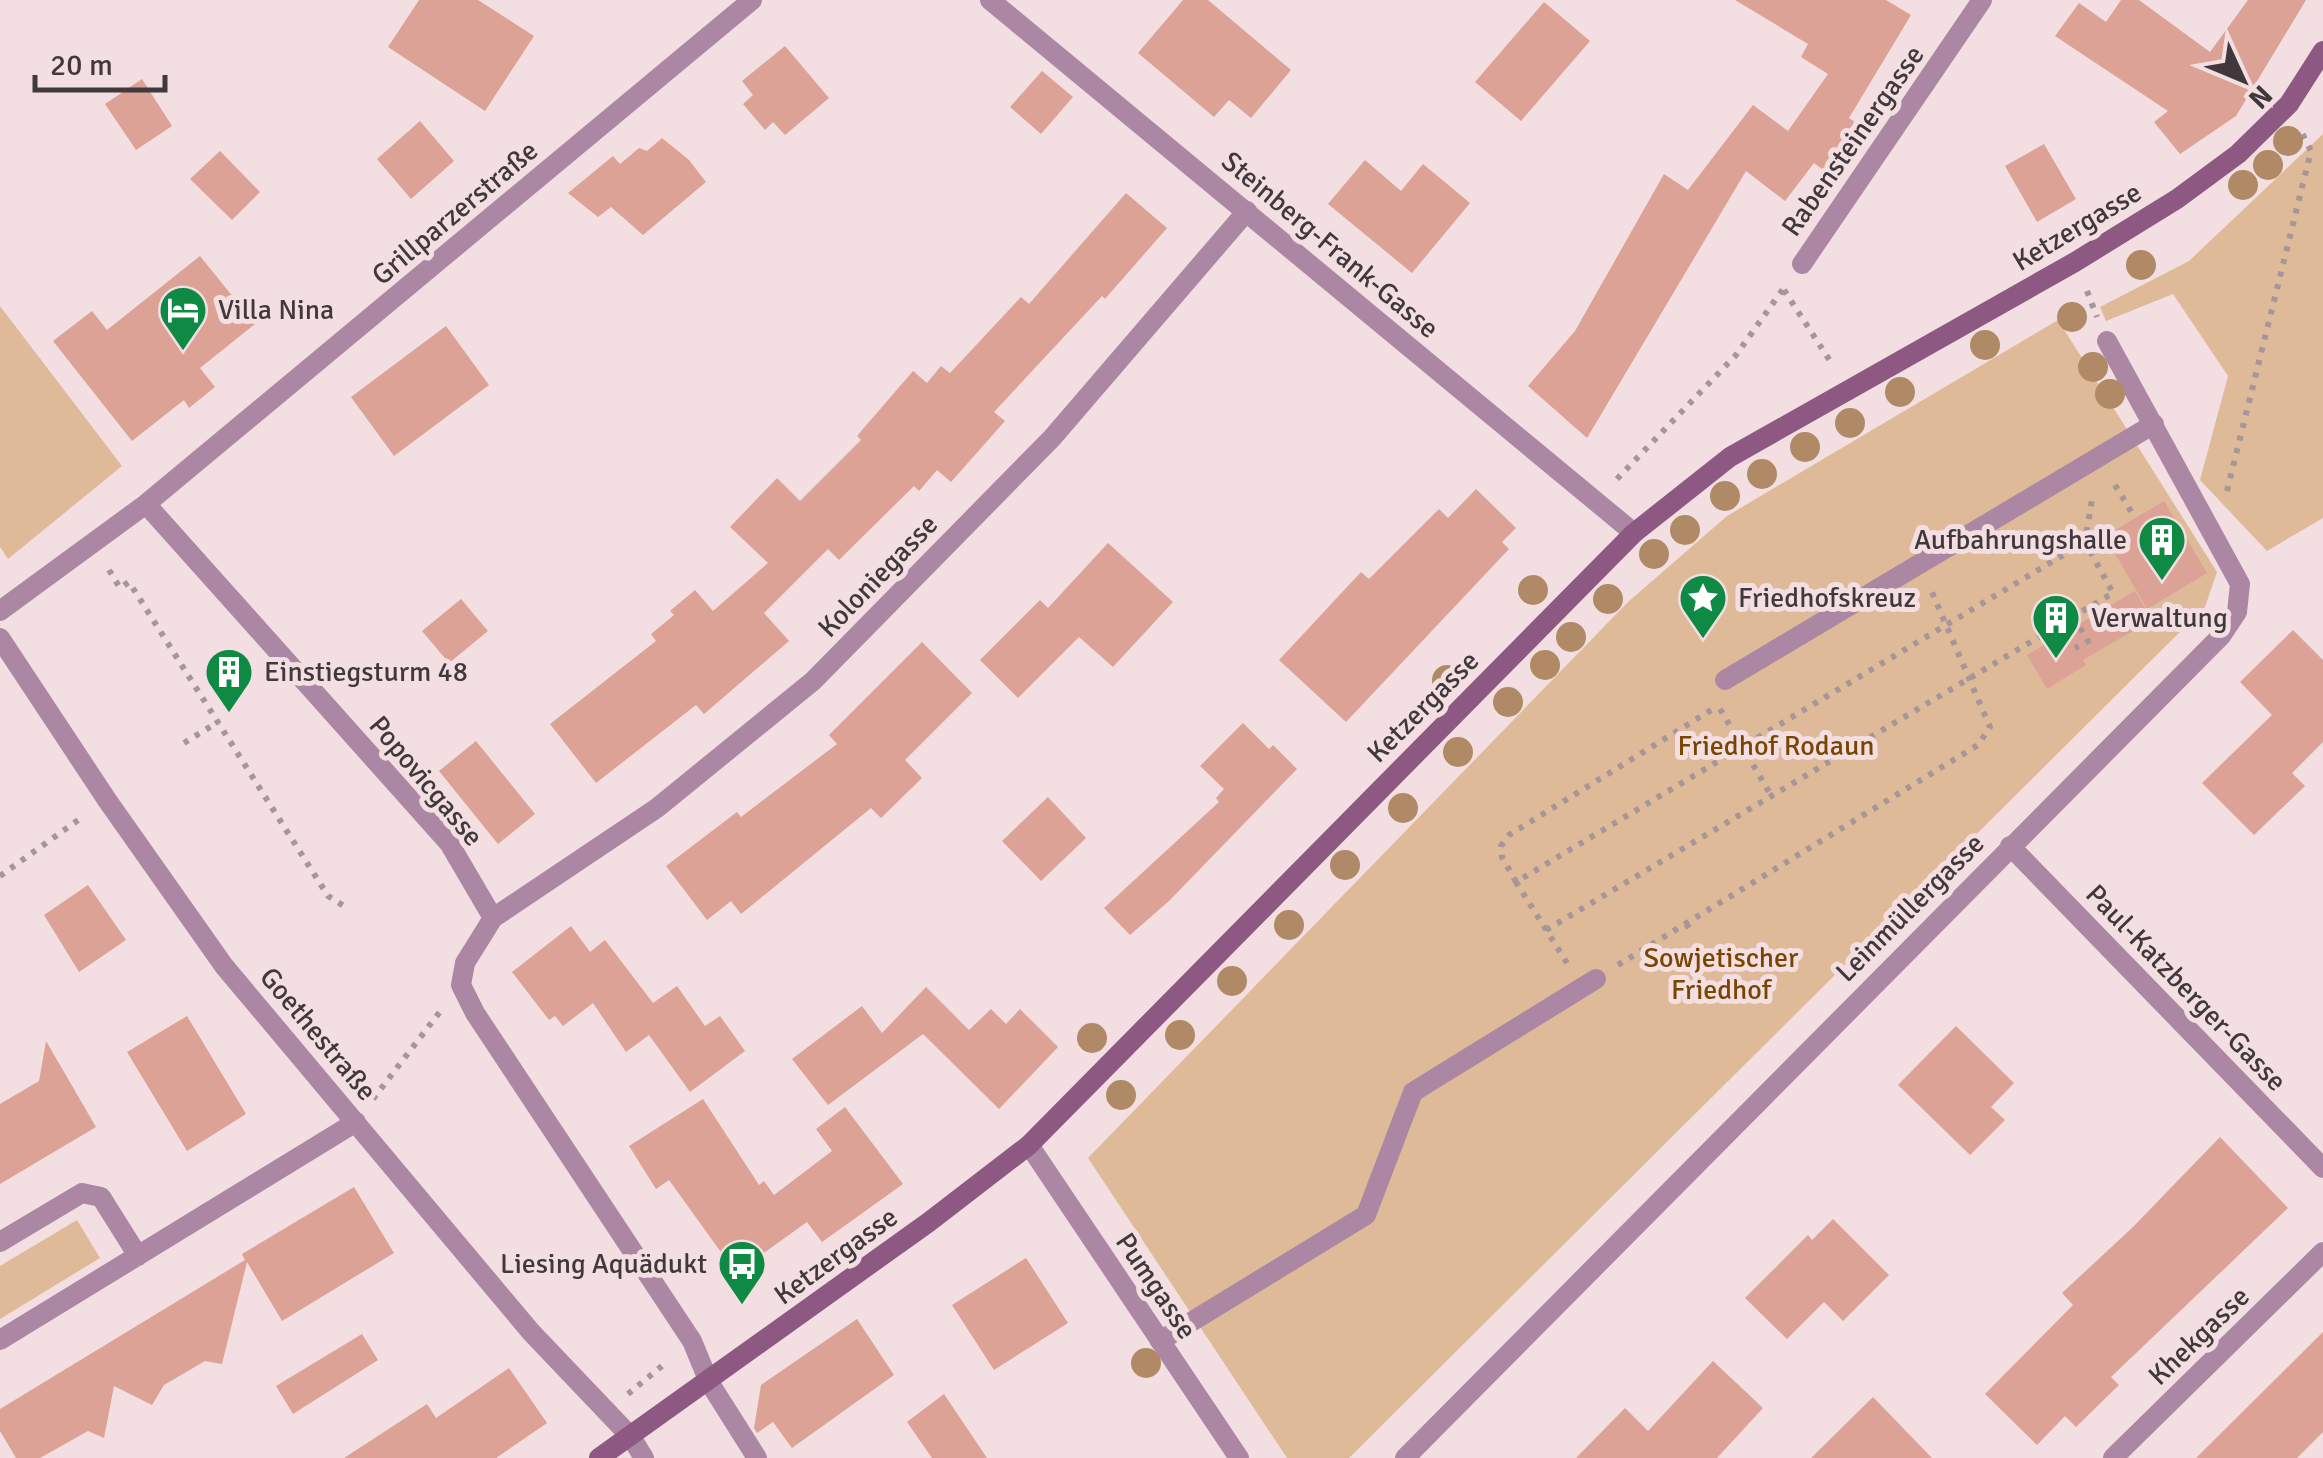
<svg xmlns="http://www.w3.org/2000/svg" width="2323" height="1458" font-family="Signika,sans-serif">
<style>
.green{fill:#dfba99}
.building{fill:#dca295}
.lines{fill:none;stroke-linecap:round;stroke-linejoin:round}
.path{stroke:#a59699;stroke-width:6;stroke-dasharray:5 8;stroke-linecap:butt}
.lane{stroke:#ab87a3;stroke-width:20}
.street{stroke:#ab87a3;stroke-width:20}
.secondary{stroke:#8d5982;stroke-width:20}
.tree{fill:#b08a66}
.labels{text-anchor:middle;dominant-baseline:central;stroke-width:10;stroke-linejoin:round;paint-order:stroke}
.street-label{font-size:28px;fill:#40383a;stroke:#f3dee2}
.poi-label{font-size:28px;fill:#40383a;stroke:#f3dee2;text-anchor:start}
.park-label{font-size:28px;fill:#7a4500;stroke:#f3dee2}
</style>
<rect width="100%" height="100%" fill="#f3dee2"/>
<path class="green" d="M2323 134V518L2267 551 2200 480 2228 376 2173 294 2106 321 2100 307 2189 261Z
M0 306 122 466 8 559 0 547Z
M2058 320 2217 572 2205 607 1349 1458H1287L1088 1158 1628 602 1727 516Z
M77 1220 100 1258 0 1319V1266Z"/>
<path class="building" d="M419 0H478L534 36 485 111 388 47Z
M1183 0H1208L1291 70 1251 118 1229 100 1214 117 1138 53Z
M1735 0H1886L1911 15 1849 118 1859 125 1823 170 1814 163 1785 201 1746 171 1587 438 1528 386 1575 331 1664 174 1688 190 1753 105 1788 131 1828 74 1801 57 1808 44Z
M2121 0H2139L2210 52 2248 0H2306L2236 116 2180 154 2154 122 2168 111 2055 36 2079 3 2106 22Z
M1544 2 1590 41 1521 121 1475 82Z
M785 46 829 98 785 135 773 122 765 130 743 104 753 95 742 81Z
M1042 71 1073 97 1041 134 1010 107Z
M142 79 172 126 136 150 105 104Z
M420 121 454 161 411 199 377 159Z
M662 138 689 160 706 182 643 235 611 207 598 217 568 193 613 156 620 164 639 148 647 151Z
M2044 144 2076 199 2037 222 2005 166Z
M220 151 260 192 232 220 190 179Z
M1365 160 1401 191 1423 164 1470 203 1412 273 1328 204Z
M1126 193 1167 228 1105 299 1102 296 994 412 1005 421 951 482 937 470 919 491 914 486 839 560 828 549 764 613 789 641 704 714 696 705 596 783 550 724 656 641 651 634 674 615 670 611 695 590 713 611 768 563 730 527 777 478 800 501 861 440 857 436 913 371 927 383 941 366 950 373 1021 297 1029 304Z
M200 256 255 324 200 368 215 387 189 408 184 400 132 441 53 341 92 311 107 330Z
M446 326 489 385 394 456 351 397Z
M1476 489 1516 528 1502 542 1509 549 1346 722 1279 660 1361 572 1369 579 1439 509 1448 518Z
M2164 501 2207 573 2147 609 2105 536Z
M1108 543 1173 602 1113 667 1079 637 1018 698 980 660 1040 600 1048 608Z
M2135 591 2152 620 2083 660 2086 665 2047 689 2027 655Z
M461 599 488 631 449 663 422 631Z
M2293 630 2323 660V742L2292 773 2305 786 2254 835 2202 783 2272 715 2240 682Z
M922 642 972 693 905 760 922 778 881 818 871 808 741 914 731 901 707 920 666 866 737 812 741 817 837 744 829 735Z
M1243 723 1269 749 1273 745 1297 769 1169 901 1130 935 1104 908 1219 802 1216 798 1224 789 1200 766Z
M476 741 535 814 498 844 439 771Z
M1048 797 1086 838 1041 881 1002 841Z
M88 885 126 940 79 972 44 915Z
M571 926 590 952 605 940 653 1003 677 986 705 1026 720 1016 745 1051 690 1092 649 1035 626 1052 593 1003 563 1026 555 1016 549 1020 512 972Z
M926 987 969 1030 991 1009 1006 1024 1020 1009 1058 1047 999 1109 923 1034 828 1105 792 1059 862 1006 882 1033Z
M187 1016 246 1114 187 1151 127 1052Z
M1956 1026 2014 1083 1991 1107 2005 1120 1970 1155 1898 1085Z
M46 1041 96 1127 0 1184V1104L39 1081Z
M703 1099 759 1185 764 1181 774 1195 832 1151 816 1129 845 1107 903 1184 822 1242 807 1222 736 1273 669 1180 656 1189 629 1146Z
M2220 1137 2288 1208 2111 1377 2119 1385 2076 1427 2065 1416 2037 1445 1985 1394 2073 1305 2062 1293 2133 1227Z
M354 1187 394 1253 282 1321 247 1262 222 1364 205 1361 164 1385 152 1405 114 1386 104 1438 88 1431 40 1458H16L0 1431V1409L245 1260 242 1254Z
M1833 1219 1889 1275 1843 1321 1824 1302 1787 1339 1745 1298 1808 1235 1812 1240Z
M1026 1258 1068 1323 994 1370 952 1305Z
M857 1319 894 1375 792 1448 773 1422 757 1433 754 1428 761 1385Z
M2323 1332V1432L2297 1458H2196Z
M362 1334 378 1360 293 1414 276 1386Z
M1713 1361 1763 1408 1717 1458H1576L1625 1408 1648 1431Z
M509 1368 547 1423 496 1458H344L427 1404 436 1418Z
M944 1394 987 1458H932L907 1422Z
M1873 1397 1932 1458H1811Z"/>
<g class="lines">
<path class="path" d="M1784 290 1832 364
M2087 291 2097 317
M1617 479 1736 355 1786 285
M2115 485 2135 518
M2227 491 2311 151 2301 131
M109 570 120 588 129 582 328 896 347 908
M2073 617 2088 641 2075 648
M1720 709 1772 797
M184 743 218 722
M0 876 81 818
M1516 882 1502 857 1501 846 1509 835 1713 709
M1686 924 1692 932
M1546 930 2113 593 2085 542 2092 499
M1567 963 1516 882 2085 542
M1618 965 1978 745 1990 727 1931 590
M373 1099 442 1009
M628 1394 668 1361"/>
<path class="lane" d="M1725 680 2154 424
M1160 1341 1366 1215 1413 1092 1596 979"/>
<path class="street" d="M990 0 1634 533
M1802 264 1982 0
M146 504 449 843 493 918 465 963 461 985 475 1013 692 1341 709 1382 757 1458
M0 611 146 504 752 0
M0 638 107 800 224 966 531 1332 631 1437 644 1458
M2010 846 2323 1168
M493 918 657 808 813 681 1052 438 1247 211
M1029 1145 1239 1458
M0 1242 82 1193 101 1197 138 1256
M0 1340 356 1122
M1405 1458 2221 636 2237 612 2240 584 2107 341
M2113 1458 2323 1252"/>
<path class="secondary" d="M599 1458 929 1222 1029 1145 1634 533 1730 457 2075 262 2177 199 2238 154 2289 104 2323 51"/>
</g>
<g class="tree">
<circle cx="2288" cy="141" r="15"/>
<circle cx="2268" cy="165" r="15"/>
<circle cx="2243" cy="185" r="15"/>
<circle cx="2141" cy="265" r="15"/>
<circle cx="2072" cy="317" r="15"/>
<circle cx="1985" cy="345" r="15"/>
<circle cx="2093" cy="367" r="15"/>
<circle cx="1900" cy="392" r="15"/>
<circle cx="2110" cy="394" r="15"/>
<circle cx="1850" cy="423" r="15"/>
<circle cx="1805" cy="447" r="15"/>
<circle cx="1762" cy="474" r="15"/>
<circle cx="1725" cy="496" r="15"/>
<circle cx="1685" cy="530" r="15"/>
<circle cx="1654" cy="554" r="15"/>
<circle cx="1533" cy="590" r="15"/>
<circle cx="1608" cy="599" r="15"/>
<circle cx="1571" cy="637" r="15"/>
<circle cx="1545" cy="665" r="15"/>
<circle cx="1447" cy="680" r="15"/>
<circle cx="1508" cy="702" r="15"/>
<circle cx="1458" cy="752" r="15"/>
<circle cx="1403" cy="808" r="15"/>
<circle cx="1345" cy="865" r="15"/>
<circle cx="1289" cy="925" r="15"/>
<circle cx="1232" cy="981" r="15"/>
<circle cx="1180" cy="1035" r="15"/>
<circle cx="1092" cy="1038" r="15"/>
<circle cx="1121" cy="1095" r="15"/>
<circle cx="1146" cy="1363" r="15"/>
</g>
<defs>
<g id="hotel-pin" transform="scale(2.5)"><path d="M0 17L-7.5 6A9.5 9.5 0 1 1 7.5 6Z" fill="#0e8a45" stroke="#f3dee2"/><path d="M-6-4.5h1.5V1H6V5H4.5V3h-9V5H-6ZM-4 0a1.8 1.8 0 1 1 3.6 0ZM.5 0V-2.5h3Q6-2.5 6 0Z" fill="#fff"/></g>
<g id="building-pin" transform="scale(2.5)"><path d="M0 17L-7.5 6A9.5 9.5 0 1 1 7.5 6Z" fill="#0e8a45" stroke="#f3dee2"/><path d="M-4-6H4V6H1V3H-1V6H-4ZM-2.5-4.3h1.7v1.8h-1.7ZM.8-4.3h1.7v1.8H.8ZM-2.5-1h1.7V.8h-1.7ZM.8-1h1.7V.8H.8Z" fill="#fff"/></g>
<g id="sight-pin" transform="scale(2.5)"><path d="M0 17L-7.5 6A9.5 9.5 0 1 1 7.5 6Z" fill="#0e8a45" stroke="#f3dee2"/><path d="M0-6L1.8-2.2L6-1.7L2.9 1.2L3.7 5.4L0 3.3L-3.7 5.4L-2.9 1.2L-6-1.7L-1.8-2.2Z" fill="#fff"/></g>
<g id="bus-pin" transform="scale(2.5)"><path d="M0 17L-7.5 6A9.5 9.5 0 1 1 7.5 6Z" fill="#0e8a45" stroke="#f3dee2"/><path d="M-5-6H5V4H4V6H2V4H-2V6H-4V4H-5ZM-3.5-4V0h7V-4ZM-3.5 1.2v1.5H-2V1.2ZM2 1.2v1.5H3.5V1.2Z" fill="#fff"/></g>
</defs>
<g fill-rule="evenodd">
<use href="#hotel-pin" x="183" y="310"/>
<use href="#building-pin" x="2162" y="540"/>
<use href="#sight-pin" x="1703" y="598"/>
<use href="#building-pin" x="2056" y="618"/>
<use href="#building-pin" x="229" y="672"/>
<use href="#bus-pin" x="742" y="1264"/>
</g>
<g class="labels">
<g class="street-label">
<text transform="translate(1853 141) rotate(-55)">Rabensteinergasse</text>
<text transform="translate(455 213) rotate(-40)">Grillparzerstraße</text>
<text transform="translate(2077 227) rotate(-31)">Ketzergasse</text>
<text transform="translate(1330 245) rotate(40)">Steinberg-Frank-Gasse</text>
<text transform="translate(878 576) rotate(-46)">Koloniegasse</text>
<text transform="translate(1423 707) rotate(-45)">Ketzergasse</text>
<text transform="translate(426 781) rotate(50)">Popovicgasse</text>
<text transform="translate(1910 908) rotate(-45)">Leinmüllergasse</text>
<text transform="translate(2186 988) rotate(46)">Paul-Katzberger-Gasse</text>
<text transform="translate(318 1034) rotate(50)">Goethestraße</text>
<text transform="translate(836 1256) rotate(-36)">Ketzergasse</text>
<text transform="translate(1156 1286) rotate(56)">Pumgasse</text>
<text transform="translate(2199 1336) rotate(-44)">Khekgasse</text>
</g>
<g class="poi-label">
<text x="218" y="310">Villa Nina</text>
<text x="2127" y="540" text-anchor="end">Aufbahrungshalle</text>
<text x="1738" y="598">Friedhofskreuz</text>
<text x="2091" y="618">Verwaltung</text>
<text x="264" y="672">Einstiegsturm 48</text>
<text x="707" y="1264" text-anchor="end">Liesing Aquädukt</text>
</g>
<g class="park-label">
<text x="1776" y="746">Friedhof Rodaun</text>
<text x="1721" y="958">Sowjetischer<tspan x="1721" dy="32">Friedhof</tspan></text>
</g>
</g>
<g transform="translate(2243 80) rotate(134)" stroke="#f3dee2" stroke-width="8" paint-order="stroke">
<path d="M0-8L18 38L0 25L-18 38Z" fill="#40383a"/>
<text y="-15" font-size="28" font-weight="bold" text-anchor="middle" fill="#40383a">N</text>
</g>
<path d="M35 75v15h130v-15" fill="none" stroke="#40383a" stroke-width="5"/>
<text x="50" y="75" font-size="30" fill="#40383a" stroke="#f3dee2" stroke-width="8" paint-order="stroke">20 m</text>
</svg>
